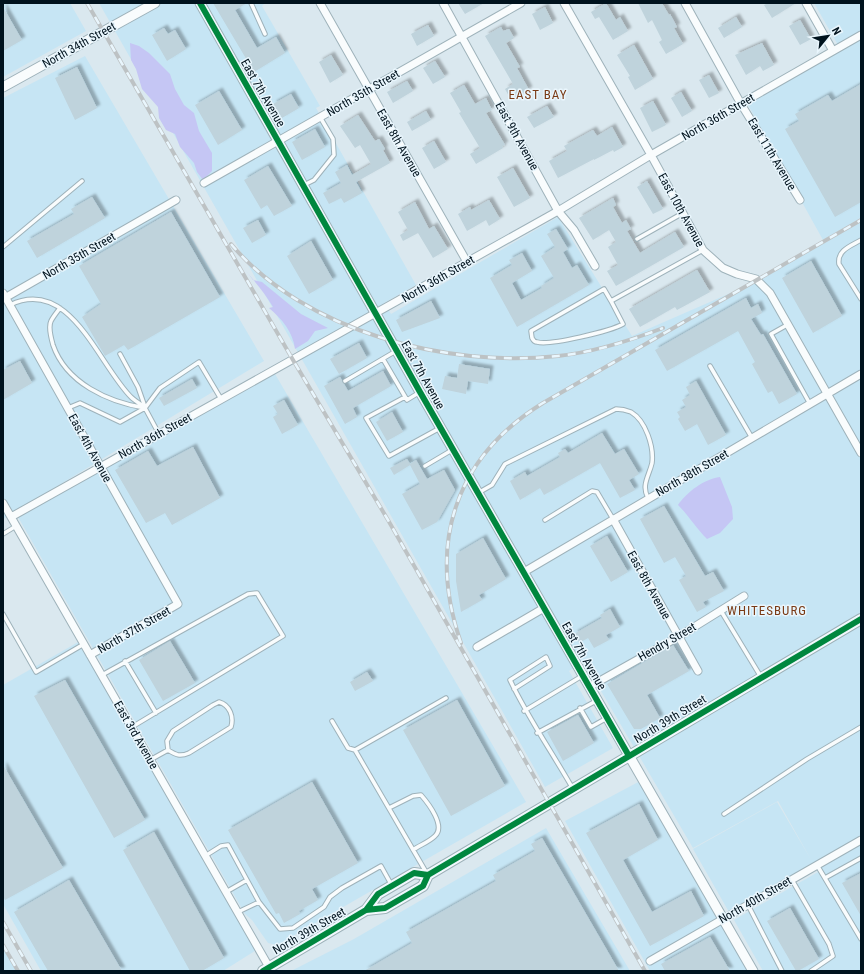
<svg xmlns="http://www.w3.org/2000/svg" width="864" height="974" font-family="'Roboto Condensed',sans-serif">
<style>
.built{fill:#c6e5f4}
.green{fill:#c5c6f4}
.building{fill:#bfd3dc;filter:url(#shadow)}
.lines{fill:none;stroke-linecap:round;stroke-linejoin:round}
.service-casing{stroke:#9eb2ba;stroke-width:5.5}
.minor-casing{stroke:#9eb2ba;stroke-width:9}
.tertiary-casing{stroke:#9eb2ba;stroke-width:11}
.secondary-casing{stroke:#9eb2ba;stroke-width:12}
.service{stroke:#f9fcfd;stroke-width:3.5}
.minor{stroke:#f9fcfd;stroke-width:7}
.tertiary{stroke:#f9fcfd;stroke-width:9}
.secondary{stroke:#f9fcfd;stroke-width:10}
.rail-casing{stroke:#bdc2c4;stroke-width:4}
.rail{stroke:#e9f6fd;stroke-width:2.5;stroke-dasharray:8;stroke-linecap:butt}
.cycleway-casing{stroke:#e9f6fd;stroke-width:8}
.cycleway{stroke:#00873e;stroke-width:6}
.labels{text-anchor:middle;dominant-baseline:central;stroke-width:3;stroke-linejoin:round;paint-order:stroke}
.street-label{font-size:12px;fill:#00121d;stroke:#e9f6fd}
.neighbourhood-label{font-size:13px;letter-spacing:1px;fill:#7a3b16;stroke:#e9f6fd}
</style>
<defs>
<filter id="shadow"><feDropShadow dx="3.5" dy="-3.5" stdDeviation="1" flood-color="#0004"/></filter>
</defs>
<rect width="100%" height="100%" fill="#dae8ef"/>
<path class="built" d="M3 3H70L86 31 3 77Z
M99 3H265L262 6 320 106 316 108 416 285 384 303 391 314 558 217 632 336 758 281 861 456V971H763L734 920 818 872 778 801 693 848 584 662 569 671 613 748 545 787 501 709 506 706 501 709Z
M814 3H861V32L838 45Z
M861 37V218L823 240 747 103Z
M85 56 264 361 3 519V98Z
M861 220V449L762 278Z
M275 374 526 802 277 945 268 943 252 920 245 914 18 517Z
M80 641 258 949 223 971H41L3 904V685Z
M642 780 752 971H650L565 821Z
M777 802 813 863 729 912 693 849Z
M546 828 630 971H291L354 939Z
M3 944 18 971H3Z"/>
<path class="green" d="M130 43 139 46 149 53 170 74 175 89 184 105 194 113 199 131 212 153V171L203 180 197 172 194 163 180 147 175 134 166 130 159 118 158 107 142 89 136 69 131 60Z
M240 263 253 280 262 282 301 314 328 328 315 331 308 341 295 349C293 332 282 319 269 308L273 307C264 291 251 278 240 263Z
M720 477 732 507 733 519 720 533 707 539C696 528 689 516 678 505 687 492 704 479 720 477Z"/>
<path class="building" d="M213 3H247L235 10 257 48 276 37 285 53 254 72Z
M458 3H484L465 14Z
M606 3 616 20 620 17 628 31 613 40 599 17 595 19 591 12Z
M638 3H662L669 15 670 14 677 27 674 28 683 44 666 54 659 42 662 40 652 20 648 23Z
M768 3H796L772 18 764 5Z
M3 7 22 40 3 51Z
M545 7 553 23 540 30 532 14Z
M736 17 742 27 724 38 718 28Z
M800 20 811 39 800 45 789 26Z
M428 25 434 36 417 46 411 34Z
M501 27 503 31 509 29 514 38 506 43 520 67 517 68 529 90 511 100 505 89 513 84 485 36Z
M164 28 168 34 175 30 186 49 167 61 152 35Z
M762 43 774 65 763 71 760 66 746 75 735 55Z
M634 45 653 79 635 90 628 77 630 76 617 55Z
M331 55 343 75 330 83 319 62Z
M435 61 445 77 433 84 423 68Z
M77 67 97 108 75 120 55 78Z
M709 75 719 93 709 98 699 80Z
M407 81 413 91 393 103 387 92Z
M861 84V202L835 217 785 129 799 121 795 114 828 95 832 101Z
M464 85 475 104 486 98 492 110 486 113 505 145 502 146 503 148 476 164 470 154 480 148 459 113 461 112 450 93Z
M219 91 242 130 218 145 195 105Z
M681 92 692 111 682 117 671 98Z
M291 94 299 108 282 118 273 104Z
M653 101 666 125 652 132 640 108Z
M547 106 554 117 534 128 527 117Z
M426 111 431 120 412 131 407 122Z
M358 115 375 141 379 139 385 149 383 150 390 163 356 182 362 193 344 203 341 198 329 204 323 193 341 183 335 172 347 165 352 175 371 164 360 145 355 148 340 126Z
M612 127 623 147 614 152 613 150 594 160V159L558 178 549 161 567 151 564 146 593 130 597 136Z
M315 129 325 147 302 160 292 142Z
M434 141 446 162 434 169 422 148Z
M268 166 292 206 274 216 267 205 261 209 244 180Z
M513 168 530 198 514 207 497 177Z
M647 181 663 209 653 214 637 187Z
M92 197 105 218 37 258 27 241 74 214 71 209Z
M613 198 616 205 613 207 622 223 626 220 631 229 627 231 640 253 675 232 684 247 616 286 607 271 618 265 608 247 616 242 609 230 593 240 579 218Z
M489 200 500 219 489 226 486 220 467 231 458 214 470 207 471 210Z
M415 202 429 229 434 226 448 249 433 258 418 233 403 241 400 235 408 230 398 212Z
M171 212 220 297 128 350 124 345 105 356 82 317 101 304 79 266Z
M258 220 266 235 252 243 243 228Z
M556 229 568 249 563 252 572 268 577 265 589 285 517 327 490 278 512 265 509 260 522 253 532 271 512 283 521 300 542 288 541 286 554 278 541 256 555 247 547 234Z
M311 241 333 280 309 294 287 256Z
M811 261 842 316 813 333 782 278Z
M697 270 710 292 677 310 675 307 640 327 629 309Z
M746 298 751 308 758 304 762 313 751 319 761 335 763 334 797 394 779 404 772 391 768 393 752 364 755 362 738 331 667 371 655 350Z
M431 301 440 318 402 332 396 320Z
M359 343 367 358 339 374 330 359Z
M20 361 32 383 3 400V370Z
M459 364 490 369 488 384 468 381 466 394 442 389 445 376 457 378Z
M383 371 391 386 353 408 357 417 345 424 324 386 340 377 348 391Z
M192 379 197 388 164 406 159 398Z
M696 381 726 435 708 445 697 424 685 431 678 419 680 417 677 412 686 407 682 400 690 395 686 387Z
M284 400 298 425 282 434 273 417 278 414 273 406Z
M392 412 403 432 387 441 376 422Z
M602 433 615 454 624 449 639 474 629 480 635 490 620 498 600 463 544 495 540 488 520 500 510 481 525 472 527 476 560 457 558 453 565 449 568 453Z
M193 447 220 498 172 525 165 513 146 523 115 470 148 451 157 466Z
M407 459 410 464 416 460 427 479 444 470 455 490 437 522 422 530 402 494 420 484 410 465 394 475 390 468Z
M664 506 705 576 713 572 724 591 703 602 706 607 697 612 679 580 686 576 675 557 664 563 640 519Z
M607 536 628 572 611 582 590 546Z
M483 538 506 579 479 595 482 600 461 612 456 581V554Z
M610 609 620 627 606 635 609 640 594 648 588 638 579 643 574 634 602 618 600 615Z
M170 641 195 683 163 701 139 660Z
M673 645 689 671 647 695 660 718 641 729H634L607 684Z
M367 672 373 681 355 691 350 682Z
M65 680 145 820 114 838 34 696Z
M457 700 505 786 451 816 403 730Z
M578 715 594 743 563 761 547 732Z
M3 765 63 868 5 900 3 896Z
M312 782 358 863 312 889 318 900 299 911 300 914 284 923 279 913 276 914 228 830Z
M639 804 658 840 623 860 652 912 691 891 704 916 650 946 586 833Z
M154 832 224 958 202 971H190L123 850Z
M542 838 619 971H364L412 943 406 932 496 881 493 875 535 851 531 844Z
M861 873V916L842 883Z
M69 880 122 971H48L14 912Z
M790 908 819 959 798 971H796L767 921Z
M710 937 730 971H665L661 964Z"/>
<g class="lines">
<g class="service-casing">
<path id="service" d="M251 3 265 34
M304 185 314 180 334 155 333 139 320 117
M637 239 683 213
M861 240C851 246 837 250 839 264L861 299
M3 247 82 181
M611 301 623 324C611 331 549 346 537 342 535 342 533 340 532 338L531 331 604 289 611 301 703 250
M10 305C70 276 98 364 131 397 135 401 141 404 145 408
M60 308C57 312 53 317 51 321 48 327 51 338 53 345 66 383 108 402 145 408
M787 325 771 334 810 404
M120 354 138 387 145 407
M383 359 407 400 420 392
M710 366 752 438
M345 381 396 351
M405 397 366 418 389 456 440 428
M68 408 80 403 120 422 145 408 159 434
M145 408 160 388 199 362 221 399
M425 466 452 450
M478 493 492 485 505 464 616 409C621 409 626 410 631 412 646 421 654 447 652 463 649 476 641 485 648 498
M545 520 592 491 597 492 613 519
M3 534 16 526
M721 611 761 677
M3 614 36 672 84 644
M125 661 156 713
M102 675 248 594 257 593 283 636 132 727
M514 689 550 666 546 657 510 680C528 718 552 752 573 789
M580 708 591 727 607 718
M524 711 582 676
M332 721 348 748 355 750 446 698
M537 733 596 701
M355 750 426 872
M150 760 168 750C176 755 180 757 189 753L231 727C234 717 230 705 219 702L213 705 173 731 167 741 168 750
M389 808 413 796 421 795C428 803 446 826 435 836 429 842 420 845 413 850
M724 814 807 759 861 727
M205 856 221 846 228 845 247 880
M817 865 861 939
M825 878 861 858
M792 880 829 944 833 956 811 971
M226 892 247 880 259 902 238 912
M259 902 280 929 293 928 324 907 330 897 342 888 381 866 391 884
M748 905 782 971"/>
</g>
<g class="minor-casing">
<path id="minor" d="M320 3 467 262
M443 3 558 211 574 230 595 266
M564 3 651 155 703 250 723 268 737 274 756 279 770 293 861 453
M685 3 741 104 800 200
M806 3 833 51
M204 183 521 3
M3 293 178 604 90 655
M3 299 176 200
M3 503 269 967
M11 517 558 211 651 155 861 35
M613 519 698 671
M524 572 861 374
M477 647 544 608
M589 687 678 637 744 596
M650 961 861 840"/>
</g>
<g class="tertiary-casing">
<path id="tertiary" d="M200 3 420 392 753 971
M3 87 155 3"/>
</g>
<g class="secondary-casing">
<path id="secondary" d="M366 910 378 894 414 873 428 875
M263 971 366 910 385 908 423 886 428 875 861 619"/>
</g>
<use href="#service" class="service"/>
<use href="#minor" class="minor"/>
<use href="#tertiary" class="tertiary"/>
<use href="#secondary" class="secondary"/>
<g class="rail-casing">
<path id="rail" d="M87 3 293 360 388 520 645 971
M231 244C305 332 447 368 558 356 595 352 629 341 663 328
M461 643C427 545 454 458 543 403L861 220
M3 922 31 971
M3 945 18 971"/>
</g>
<use href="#rail" class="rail"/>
<g class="cycleway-casing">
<path id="cycleway" d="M200 3 420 392 629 756
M366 910 378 894 414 873 428 875
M263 971 366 910 385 908 423 886 428 875 861 619"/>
</g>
<use href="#cycleway" class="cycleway"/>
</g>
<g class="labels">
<g class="street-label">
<text transform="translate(79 45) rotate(-29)">North 34th Street</text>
<text transform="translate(263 93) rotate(60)">East 7th Avenue</text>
<text transform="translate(363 93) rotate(-30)">North 35th Street</text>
<text transform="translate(718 117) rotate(-30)">North 36th Street</text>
<text transform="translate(517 136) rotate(61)">East 9th Avenue</text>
<text transform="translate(399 143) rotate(60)">East 8th Avenue</text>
<text transform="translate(772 154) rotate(59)">East 11th Avenue</text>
<text transform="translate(681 210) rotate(61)">East 10th Avenue</text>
<text transform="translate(79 256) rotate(-30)">North 35th Street</text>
<text transform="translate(438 279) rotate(-30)">North 36th Street</text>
<text transform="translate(423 375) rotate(61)">East 7th Avenue</text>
<text transform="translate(155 436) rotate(-29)">North 36th Street</text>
<text transform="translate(90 448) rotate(61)">East 4th Avenue</text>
<text transform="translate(692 473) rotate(-30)">North 38th Street</text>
<text transform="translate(649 585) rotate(61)">East 8th Avenue</text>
<text transform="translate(134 630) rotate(-30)">North 37th Street</text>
<text transform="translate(667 642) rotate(-30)">Hendry Street</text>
<text transform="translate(584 656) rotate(60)">East 7th Avenue</text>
<text transform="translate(670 719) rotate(-31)">North 39th Street</text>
<text transform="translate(136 735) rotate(60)">East 3rd Avenue</text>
<text transform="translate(755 900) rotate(-30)">North 40th Street</text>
<text transform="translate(309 931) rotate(-30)">North 39th Street</text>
</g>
<g class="neighbourhood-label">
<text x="538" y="94">EAST BAY</text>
<text x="767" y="610">WHITESBURG</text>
</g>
</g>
<rect width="864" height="974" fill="none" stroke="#00121d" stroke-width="8"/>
<g transform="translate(828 36) rotate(60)" stroke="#e9f6fd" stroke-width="3" paint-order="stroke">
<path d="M0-3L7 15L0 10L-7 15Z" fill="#00121d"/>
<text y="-6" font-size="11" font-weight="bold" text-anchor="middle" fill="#00121d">N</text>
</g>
</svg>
